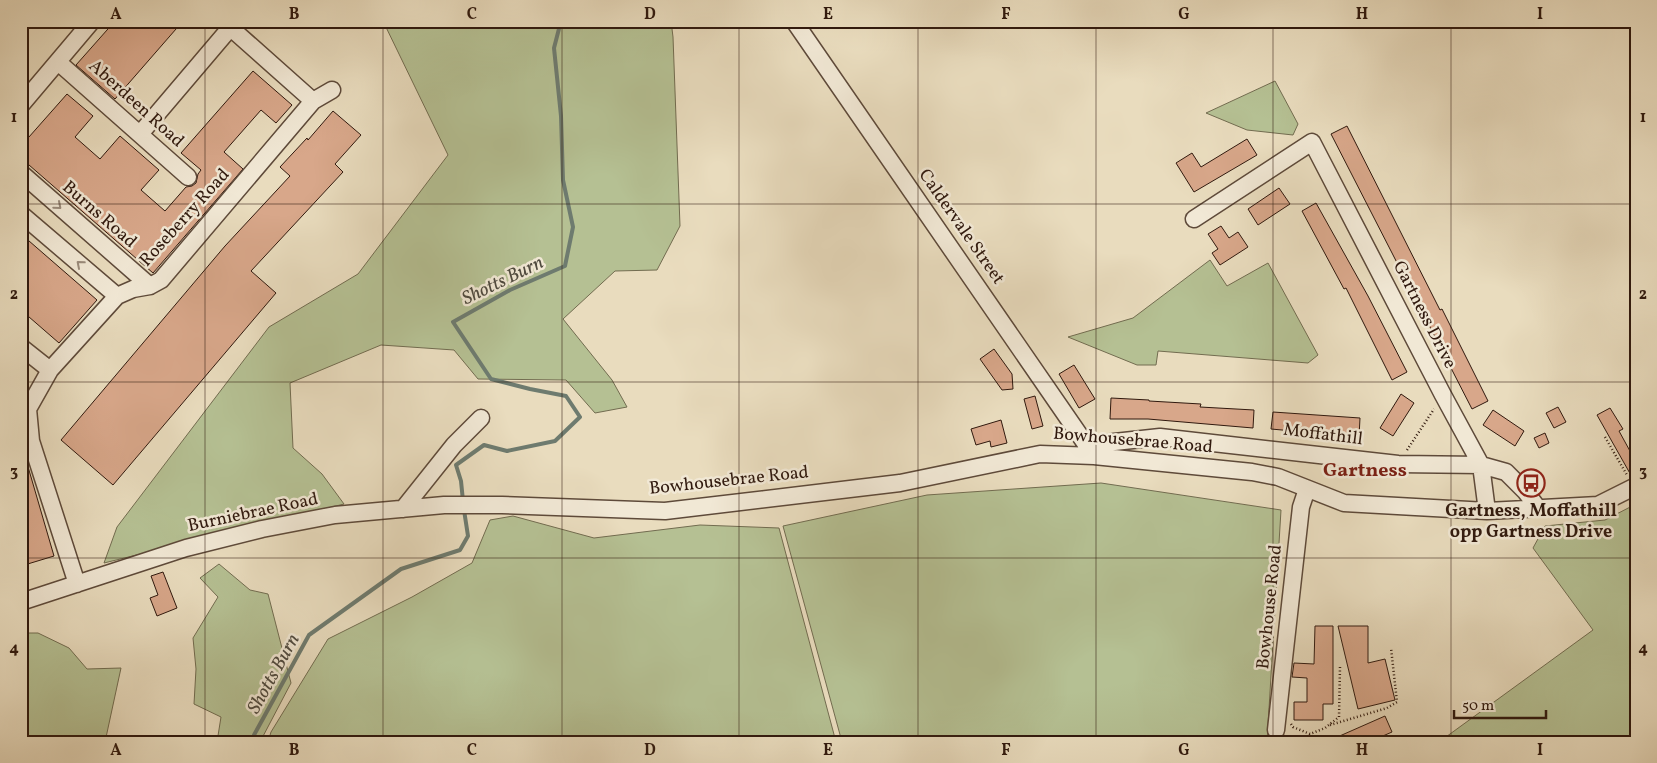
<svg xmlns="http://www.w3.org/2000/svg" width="1657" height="763" font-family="Vollkorn,serif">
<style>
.green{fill:#b5c093;stroke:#726c50}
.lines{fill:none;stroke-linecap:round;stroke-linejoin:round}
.stream{stroke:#6e7b6f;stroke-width:4}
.building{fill:#d8a78a;stroke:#30190e}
.minor-casing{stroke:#5e4a3a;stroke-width:19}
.path{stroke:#30190e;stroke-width:2.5;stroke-dasharray:1 2.5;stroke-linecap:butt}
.minor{stroke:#f1e8d5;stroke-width:16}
.oneway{stroke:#9a8b7b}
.grid{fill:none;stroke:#30190e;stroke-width:1;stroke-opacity:0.55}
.labels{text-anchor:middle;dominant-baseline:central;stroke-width:5;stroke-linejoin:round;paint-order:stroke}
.street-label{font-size:18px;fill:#30190e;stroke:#f1e8d5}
.poi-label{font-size:18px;font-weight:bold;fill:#30190e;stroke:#f1e8d5}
.water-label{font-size:19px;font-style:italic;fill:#4f4a3f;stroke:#f1e8d5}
.quarter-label{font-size:20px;font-weight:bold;fill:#7a1f14;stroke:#f1e8d5}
.neatline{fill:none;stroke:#30190e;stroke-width:2}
.grid-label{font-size:16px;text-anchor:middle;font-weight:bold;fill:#30190e}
</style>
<rect width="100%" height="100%" fill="#e9dcbe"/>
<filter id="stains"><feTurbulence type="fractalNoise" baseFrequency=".004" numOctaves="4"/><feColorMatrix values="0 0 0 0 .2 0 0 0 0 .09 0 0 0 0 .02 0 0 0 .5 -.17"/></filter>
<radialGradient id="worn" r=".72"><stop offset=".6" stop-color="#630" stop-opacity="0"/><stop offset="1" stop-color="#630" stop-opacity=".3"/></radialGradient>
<path class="green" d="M383 21H671L673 37 680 226 657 270 615 271 563 319 612 380 627 407 595 413 566 380 478 379 454 350 381 345 290 383 293 448 322 474 344 504 104 563 117 527 269 327 358 274 448 155Z
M1275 81 1298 124 1293 135 1247 130 1206 113Z
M1210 260 1227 286 1268 263 1318 355 1308 363 1158 351 1156 365H1137L1068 337 1133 318Z
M1101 483 1281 510 1267 742H842L783 526 927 495Z
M1636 504V742H1439L1593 630 1533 548 1545 526 1605 520Z
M513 516 594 538 700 525 779 528 836 742H268L271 732 328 639 412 597 472 563 490 520Z
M219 564 250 590 268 594 291 683 260 742H217L221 717 194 704 196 669 193 638 218 597 200 578Z
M21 633H38L69 648 87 669 121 668 105 742H22L28 711 21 684Z"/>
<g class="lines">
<path class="stream" d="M463 501 461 481 456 465 484 445 507 451 555 441 580 417 566 396 530 389 491 379 453 322 510 290 565 266 573 227 563 180 561 116 554 48 561 21
M252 742 254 735 309 635 401 569 460 550 468 536 464 510"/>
</g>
<path class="building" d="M115 21H183L115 99 76 65Z
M253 71 292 105 276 123 261 110 224 152 243 169 153 273 21 158V146L67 94 93 116 75 137 100 159 120 136 159 170 141 190 165 211 186 187 192 186 196 183 198 174 201 170 181 153Z
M333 111 361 135 335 164 343 172 251 271 276 293 113 485 61 440 225 246 290 176 280 167 307 138 308 140Z
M1347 126 1440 310 1442 309 1488 401 1472 409 1331 134Z
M1247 139 1257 155 1194 192 1176 163 1192 153 1201 167Z
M1279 188 1290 204 1258 225 1248 209Z
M1316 203 1368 296 1407 372 1392 380 1346 288 1344 289 1302 211Z
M1221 226 1229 238 1238 232 1248 247 1220 265 1212 253 1218 249 1208 234Z
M21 234 97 300 59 343 21 310Z
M994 349 1012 374 1013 389 1002 390 980 359Z
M1074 365 1095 399 1079 408 1059 374Z
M1401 394 1414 403 1393 436 1380 428Z
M1035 396 1043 426 1032 429 1024 399Z
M1111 398 1149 400V401L1201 404 1200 407 1254 410 1253 428 1148 419H1110Z
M1558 407 1566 422 1554 428 1546 413Z
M1610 408 1623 429 1619 431 1636 462V476L1632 477 1597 415Z
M1493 410 1524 431 1515 446 1483 425Z
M1273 412 1360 418 1359 437 1271 429Z
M1001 420 1007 443 991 447 990 441 976 445 971 429Z
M1545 433 1549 443 1539 448 1534 438Z
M24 453 54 556 21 566V454Z
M163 572 177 608 157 616 150 598 158 595 151 576Z
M1315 626H1333V704H1323V720H1294V702H1307V678L1292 677 1294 663 1314 664Z
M1338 626H1368V663L1385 659 1395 700 1358 709Z
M1385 716 1392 732 1369 742H1326Z"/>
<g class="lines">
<g class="minor-casing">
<path id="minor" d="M223 21 313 101
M794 21 1094 456
M58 62 188 177
M21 105 92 21
M140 134 236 21
M21 173 150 286
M21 214 117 296
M1194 219 1312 142 1443 395 1481 465 1487 511
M21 347 50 370
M1087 445 1160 437 1398 464 1481 465 1506 472 1525 491 1538 508
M403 509 454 445 481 418
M77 584 31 441 28 409 50 370 117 296 133 289 150 286 161 280 313 101 332 90
M21 602 186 548 262 529 335 515 444 505H502L665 511 900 483 1040 454 1094 456 1252 472 1278 477 1344 503 1487 511 1598 505 1636 486
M1276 730 1301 507 1307 489"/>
</g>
<path class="path" d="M1605 437 1627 475
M1407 450 1434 409
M1291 724 1293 727 1310 734 1325 728 1339 717 1340 667
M1330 725 1387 708 1397 702 1391 648"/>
<use href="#minor" class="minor"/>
</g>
<defs><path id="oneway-chevron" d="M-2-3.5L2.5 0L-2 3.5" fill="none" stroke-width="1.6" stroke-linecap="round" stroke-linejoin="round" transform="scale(1.25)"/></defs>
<g class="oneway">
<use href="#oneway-chevron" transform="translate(58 206) rotate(41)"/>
<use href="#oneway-chevron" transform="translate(80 264) rotate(-139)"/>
</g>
<path class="grid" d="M205 21V742M383 21V742M562 21V742M739 21V742M918 21V742M1096 21V742M1273 21V742M1451 21V742M21 204H1636M21 382H1636M21 558H1636"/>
<defs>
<g id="bus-ring" transform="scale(1.4375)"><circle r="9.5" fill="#f1e8d5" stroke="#8f2418" stroke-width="1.5"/><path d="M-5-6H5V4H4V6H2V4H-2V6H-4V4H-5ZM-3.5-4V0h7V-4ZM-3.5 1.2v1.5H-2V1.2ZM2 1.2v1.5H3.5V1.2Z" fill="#8f2418"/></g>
</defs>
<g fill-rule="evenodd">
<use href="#bus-ring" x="1531" y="483"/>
</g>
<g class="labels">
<g class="street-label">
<text transform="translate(136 104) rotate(42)">Aberdeen Road</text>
<text transform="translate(99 215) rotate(41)">Burns Road</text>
<text transform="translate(185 218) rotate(-48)">Roseberry Road</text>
<text transform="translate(961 227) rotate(55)">Caldervale Street</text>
<text transform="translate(1424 315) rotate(63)">Gartness Drive</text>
<text transform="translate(1323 435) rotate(7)">Moffathill</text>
<text transform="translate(1133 441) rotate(5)">Bowhousebrae Road</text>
<text transform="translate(729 481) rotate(-6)">Bowhousebrae Road</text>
<text transform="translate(253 513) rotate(-12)">Burniebrae Road</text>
<text transform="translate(1270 607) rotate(-84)">Bowhouse Road</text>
</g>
<g class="poi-label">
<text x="1531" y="511">Gartness, Moffathill<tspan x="1531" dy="21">opp Gartness Drive</tspan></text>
</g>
<g class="water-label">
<text transform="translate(503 281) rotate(-26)">Shotts Burn</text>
<text transform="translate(274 674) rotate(-61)">Shotts Burn</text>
</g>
<g class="quarter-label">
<text x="1365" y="471">Gartness</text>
</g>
</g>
<rect width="1657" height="763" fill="none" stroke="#e9dcbe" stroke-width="55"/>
<path d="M1454 710v8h92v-8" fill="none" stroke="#30190e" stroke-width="2.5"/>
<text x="1462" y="710" font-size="15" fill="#30190e" stroke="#f1e8d5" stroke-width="4" paint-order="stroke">50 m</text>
<rect x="28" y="28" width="1602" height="708" class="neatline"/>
<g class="grid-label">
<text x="116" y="19">A</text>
<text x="294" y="19">B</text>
<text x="472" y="19">C</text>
<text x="650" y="19">D</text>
<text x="828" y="19">E</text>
<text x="1006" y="19">F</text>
<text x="1184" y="19">G</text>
<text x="1362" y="19">H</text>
<text x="1540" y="19">I</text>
<text x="14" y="122">1</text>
<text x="1643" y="122">1</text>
<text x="14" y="299">2</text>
<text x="1643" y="299">2</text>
<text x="14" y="476">3</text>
<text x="1643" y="476">3</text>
<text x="14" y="653">4</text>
<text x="1643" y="653">4</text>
<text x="116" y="755">A</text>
<text x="294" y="755">B</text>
<text x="472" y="755">C</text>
<text x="650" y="755">D</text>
<text x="828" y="755">E</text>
<text x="1006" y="755">F</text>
<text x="1184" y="755">G</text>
<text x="1362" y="755">H</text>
<text x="1540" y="755">I</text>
</g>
<rect width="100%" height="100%" filter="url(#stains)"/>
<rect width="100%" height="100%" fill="url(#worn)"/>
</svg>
